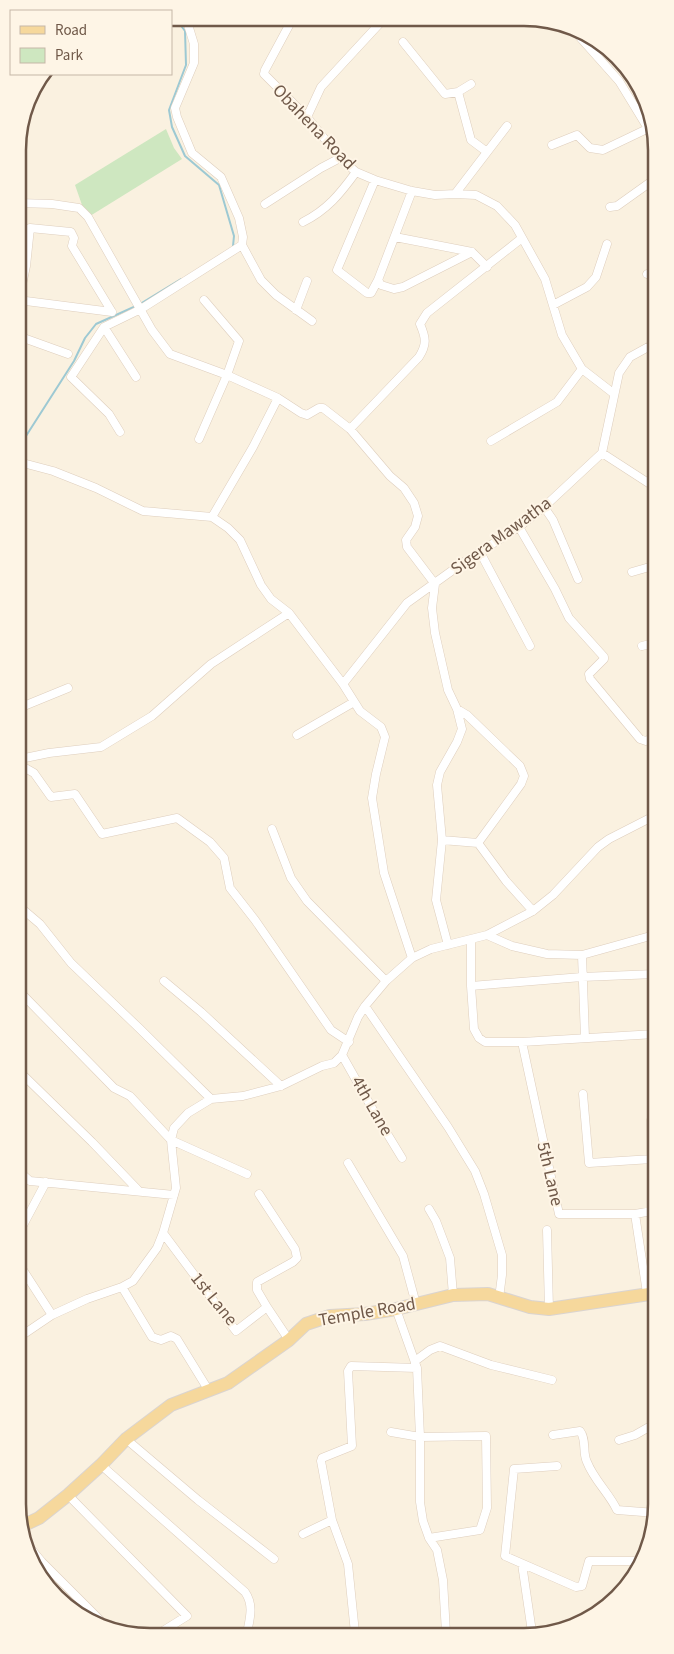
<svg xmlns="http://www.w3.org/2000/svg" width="674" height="1654" font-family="'Source Sans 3',sans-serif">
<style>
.green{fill:#cee7c0}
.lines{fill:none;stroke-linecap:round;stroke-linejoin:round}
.stream{stroke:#9dc9d3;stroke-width:2}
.minor-casing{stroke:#decebd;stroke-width:9}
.primary-casing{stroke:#dad4d0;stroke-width:14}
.minor{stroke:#fff;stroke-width:8}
.primary{stroke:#f6d89c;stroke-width:12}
.labels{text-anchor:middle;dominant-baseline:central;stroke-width:4;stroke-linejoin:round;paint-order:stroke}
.street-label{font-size:18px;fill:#705949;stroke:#fef5e6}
.rim{fill:none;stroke:#705949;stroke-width:2.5}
</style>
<rect width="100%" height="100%" fill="#faf1e0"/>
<path class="green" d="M166 129 174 148 182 159 90 216 82 205 75 185Z"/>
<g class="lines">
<path class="stream" d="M176 19 185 31 186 65 169 110 172 127 185 156 219 185 234 236 233 246
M140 304 181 279
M19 447H24L26 436 74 361 85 338 96 324 136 306"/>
<g class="minor-casing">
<path id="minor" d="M186 18 194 44V63L175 108 177 117 192 153 221 177 239 218 243 237 242 245 261 280 276 295 312 321
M293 18 265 70 264 74 307 117 340 158 356 172 375 180 412 191 435 195 455 194 476 195 497 206 515 225 545 279 562 335 582 369 613 393
M578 35 619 81 652 135
M403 42 445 94 458 92 471 84
M458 92 471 140 487 152
M307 117 321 87 382 21V19
M552 145 577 135 590 148 603 150 649 128
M375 180 337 270 367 293H371L378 280
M412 191 378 280 381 285 394 289 403 287 472 252
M455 194 507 126
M18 203 52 204 79 208 88 217 152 330 170 354 227 375 278 398 301 413 307 415 319 408H323L350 429 390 476 404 488 414 503 418 516 415 527 406 540 407 547 435 584 432 608 435 633 448 690 457 709 462 729 457 742 440 772 437 785 442 840 436 900 448 945
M265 204 321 168 340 158
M610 207 617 206 652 181
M303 222C327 210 340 194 356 172
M395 237 472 252 487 267
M647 274 653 276
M18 300 112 312
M18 304 26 266 30 228 71 232 74 238 72 246 112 312
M553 305 587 287 596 277 607 244
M296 310 307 281
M104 327 136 377
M18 336 68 354
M350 429 419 357C427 344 426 338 420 324L427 313 522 238
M120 432 109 414 71 377 104 327 141 309 242 245
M199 439 227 375 239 341 204 300
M491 441 557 402 582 369
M602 453 653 486
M19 462 53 471 96 488 143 511 212 517 228 528 240 540 261 585 271 599 289 613 343 684 360 711 381 727 385 737 376 774 372 798 384 873 412 958
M544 507 553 520 578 579
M212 517 253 447 278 398
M519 527 555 589 569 618 604 657V659L589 674 590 679 640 739 646 741 654 737
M480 552 530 646
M632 572 653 566
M642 646 654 643
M343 684 407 603 464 562 519 527 544 507 602 453 619 373 630 357 650 346 653 340
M19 708 68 688
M457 709 467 715 520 766 524 776 521 784 478 843
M297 735 354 702
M20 759 49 753 101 747 152 716 211 664 289 613
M20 765 34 773 51 797 75 794 102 834 177 818 210 842 224 858 230 888 255 920 331 1030 349 1042
M272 829 291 878 307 901 386 981
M442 840 478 843 506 881 533 911
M20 907 40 924 71 963 140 1029 211 1099
M487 935 512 946 547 954 582 955 654 935
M471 939V986L474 1029 479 1038 485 1042H522L655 1034
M582 955 585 1038
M164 981 201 1012 281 1086
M471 986 582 977 655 974
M20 992 114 1088 130 1096 171 1140 247 1174
M365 1006 448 1127 475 1171 484 1194 502 1255V1275L499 1298
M522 1042 559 1214H635L652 1211 651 1120
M342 1055 377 1117 402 1158
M21 1073 92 1142 139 1191
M583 1094 589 1163 652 1159
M348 1163 403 1256 416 1304
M21 1173 30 1181 174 1195
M259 1194 295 1249 297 1258 293 1262 257 1282V1290L267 1307
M429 1209 436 1221 450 1258 453 1295
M635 1214 647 1293
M21 1229 46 1182
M547 1230 549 1309
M163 1233 236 1331 267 1307 289 1340
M21 1267 52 1315
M122 1287 152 1337 161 1340 171 1336 177 1339 209 1391
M396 1309 417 1368 420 1437V1502L423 1521 429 1538 437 1550 443 1580 446 1633
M21 1336 52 1315 87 1299 122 1287 133 1281 157 1248 163 1233 176 1188 171 1140 174 1128 188 1113 211 1099 243 1096 281 1086 322 1066 334 1063 342 1055 358 1017 365 1006 386 981 412 958 431 949 487 935 533 911 553 895 598 847 609 839 654 816
M415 1361 430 1350 440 1346 491 1365 552 1380
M391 1432 420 1437 486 1436 487 1508 480 1530 429 1538
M553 1435 580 1431C587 1440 582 1452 587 1462 594 1480 609 1493 617 1510L656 1513
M126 1439 198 1500 274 1559
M619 1440 635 1435 656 1423
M101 1465 245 1592C254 1605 250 1618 247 1633
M557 1466 514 1469 505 1556 576 1587 582 1586 589 1561H638
M68 1495 187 1616 158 1634
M303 1534 332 1520
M23 1539 42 1562 102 1622
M522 1564 532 1632
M355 1633 348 1564 332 1520 321 1461 322 1458 352 1446 348 1371 351 1366 417 1368"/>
</g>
<g class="primary-casing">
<path id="primary" d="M22 1526 39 1518 68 1495 101 1465 126 1439 171 1405 228 1383 289 1340 306 1324 330 1316 365 1314 396 1309 453 1295 488 1294 530 1307 549 1309 656 1293"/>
</g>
<use href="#minor" class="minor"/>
<use href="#primary" class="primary"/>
</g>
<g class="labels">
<g class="street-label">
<text transform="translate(314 127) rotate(46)">Obahena Road</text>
<text transform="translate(501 536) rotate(-36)">Sigera Mawatha</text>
<text transform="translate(372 1106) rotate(60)">4th Lane</text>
<text transform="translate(550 1174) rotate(77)">5th Lane</text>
<text transform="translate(214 1299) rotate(51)">1st Lane</text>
<text transform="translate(367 1312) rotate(-10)">Temple Road</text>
</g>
</g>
<path d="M0 0H674V1654H0ZM150 26H524A124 124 0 0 1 648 150V1504A124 124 0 0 1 524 1628H150A124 124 0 0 1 26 1504V150A124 124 0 0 1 150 26Z" fill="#fef5e6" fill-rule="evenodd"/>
<path class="rim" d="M150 26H524A124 124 0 0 1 648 150V1504A124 124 0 0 1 524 1628H150A124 124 0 0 1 26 1504V150A124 124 0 0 1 150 26Z"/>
<rect x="10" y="10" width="162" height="65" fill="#fef5e6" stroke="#c5b7a7"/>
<rect x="20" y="26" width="25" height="8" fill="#f6d89c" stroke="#c5b7a7"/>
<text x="55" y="35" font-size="15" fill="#705949">Road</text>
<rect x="20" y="48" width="25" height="15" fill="#cee7c0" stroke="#c5b7a7"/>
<text x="55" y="60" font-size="15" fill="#705949">Park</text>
</svg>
